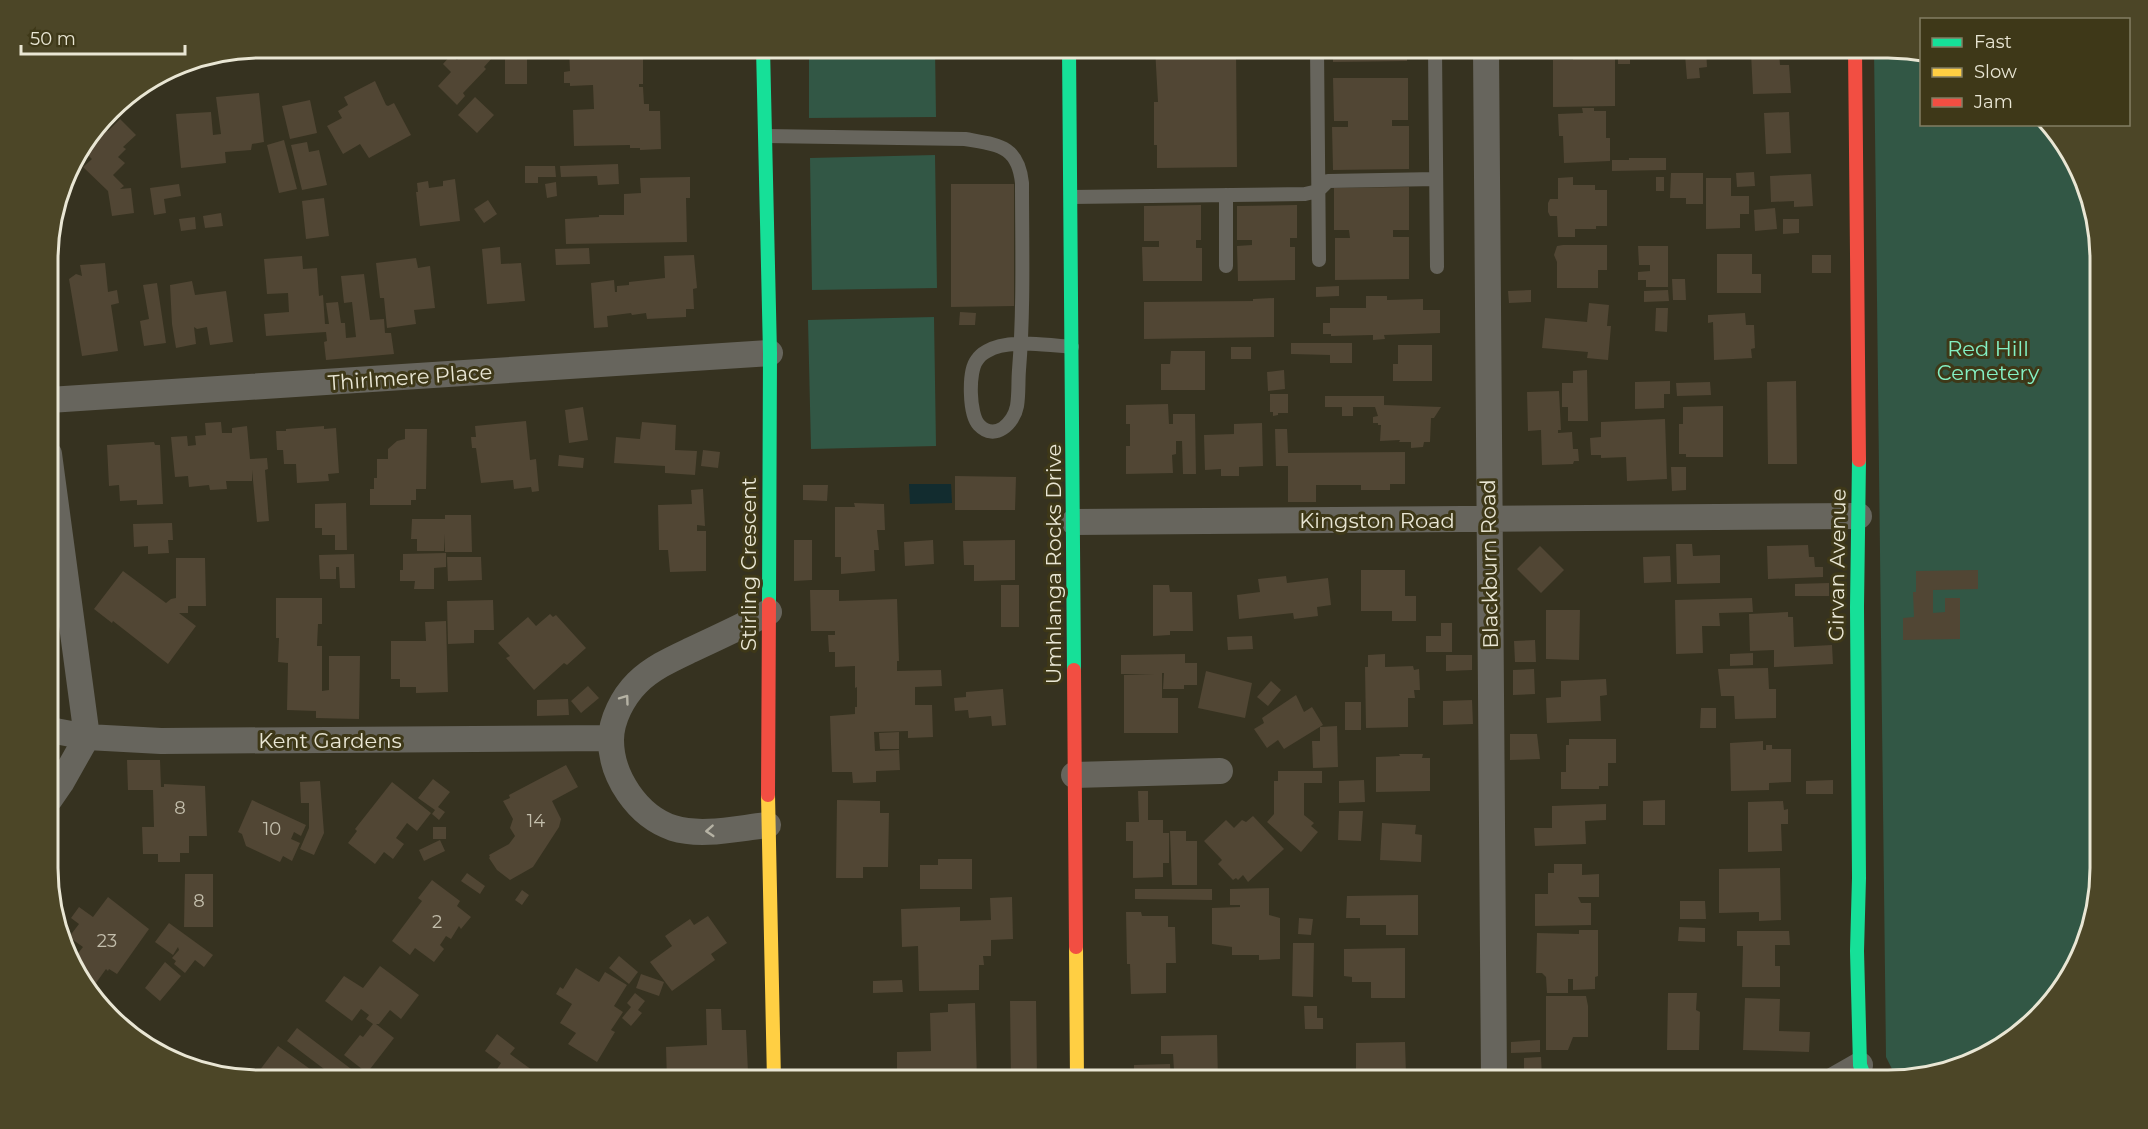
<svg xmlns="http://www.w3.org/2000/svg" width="2148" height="1129" font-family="Montserrat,sans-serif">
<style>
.green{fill:#325745}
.water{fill:#122c2f}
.building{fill:#514634}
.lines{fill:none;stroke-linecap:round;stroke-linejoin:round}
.lane{stroke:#67655d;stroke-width:14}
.street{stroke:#67655d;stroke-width:26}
.fast{stroke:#16e098;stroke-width:14}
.slow{stroke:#ffcf43;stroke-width:14}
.jam{stroke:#f24e42;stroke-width:14}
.oneway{stroke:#b5b2a4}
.labels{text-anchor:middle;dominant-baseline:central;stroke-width:6;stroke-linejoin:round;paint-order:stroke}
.number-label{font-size:18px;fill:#c3beac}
.park-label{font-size:21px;fill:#84f0c3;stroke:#3e3818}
.street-label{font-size:21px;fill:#e9e6d4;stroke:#3e3818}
.rim{fill:none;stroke:#e9e6d4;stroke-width:3}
</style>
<rect width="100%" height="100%" fill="#363220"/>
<path class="green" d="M809 48H935L936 117 809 118Z
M1874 48H1887L1921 56 1922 124 2044 125 2064 142 2098 233 2100 868 2078 963 2005 1045 1901 1081H1898L1886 1057Z
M935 155 937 288 812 290 810 158Z
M934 317 936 446 811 449 808 320Z"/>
<path class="water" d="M909 484H951L952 503 910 504Z"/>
<path class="building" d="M469 48H481L492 58 484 67 486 69 463 93 465 96 457 105 438 86 451 72 443 64 451 55 457 60Z
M1155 48H1236L1237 167 1157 168V145H1154V102H1158Z
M1333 48H1407V61L1333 62Z
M1587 48H1648V53H1630V64H1618V54H1615V106L1553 107V60H1573V54H1587Z
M1678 48H1706L1707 67 1699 68 1700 78 1687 79 1685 55H1679Z
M643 49V84H639V87H643L644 104H649V111H660L661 149 640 150V148H630V145L574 146 573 110 594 109 593 85 570 86V83H564V72L570 71 569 51Z
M1779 52 1780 65H1789L1791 93 1753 94 1751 53Z
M505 58H527V84H505Z
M1333 78H1408V120H1392V126H1409V169L1333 170 1332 127H1348V121H1334Z
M375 81 386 105 388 106 394 103 411 135 369 158 360 144 343 154 327 126 342 118 338 111 348 105 344 97Z
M259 93 264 142 252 144 251 150 225 152 226 163 181 168 176 114 211 112 213 135 221 134 216 97Z
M475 97 494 115 477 133 458 115Z
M310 100 317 133 290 139 282 106Z
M1582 108H1594V111H1606V138H1610V161L1564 163 1563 136H1559L1558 114 1583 113Z
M1789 112 1791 153 1766 154 1764 113Z
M120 119 136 135 123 147 126 149 118 157 125 163 113 175 124 186 120 189 131 188 134 213 112 216 108 191 83 167 92 159 83 150 96 132 103 127 108 131Z
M284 140 297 189 279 193 267 145Z
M307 142 309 152 319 150 327 185 302 190 291 145Z
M1629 158H1666V170L1612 171V160H1629Z
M618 164 619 184 598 185 597 176 561 177 560 166Z
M525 166H555L556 177H538V183H525Z
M1754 172 1755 186 1737 187 1736 173Z
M1671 173H1703V204H1686V198H1670Z
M1811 174 1813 206 1794 207V201L1771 202 1770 176Z
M690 177V198H686L687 242 566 244 565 219 599 217V215H624V194L641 193 640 178Z
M1573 177V185H1595V190H1607V226H1596V229H1575V237H1558L1557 216H1550L1548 212V203L1550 199H1558V178Z
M1656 177H1664V191H1656Z
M1706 178H1731V196H1749V214H1740V228L1706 229Z
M455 179 460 221 420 226 416 192H418L417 183 428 181 429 188 443 186V181Z
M556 182 557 196 547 198 545 184Z
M179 184 181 196 164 199 166 213 154 215 150 188Z
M951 184H1014V306L951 307Z
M1409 187V230H1393V237H1409V279L1335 280V238H1350L1349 230H1334V188Z
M324 198 329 236 306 239 302 201Z
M488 200 497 214 484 223 474 209Z
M1201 205V240H1196V248H1202V281H1143L1142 247H1159V241H1144V206Z
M1297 205V238H1290V247H1295V280L1238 281 1237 246 1252 245V240H1237V206Z
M1775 208 1777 229 1755 231 1754 210Z
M221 213 223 226 205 228 203 216Z
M195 217 196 229 181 231 179 219Z
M1783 219H1799V233L1783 234Z
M1563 245H1607V270H1598V288H1557V262L1554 255 1557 246Z
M1638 246H1668V287H1646V280H1638V272L1650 271V265H1639Z
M500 247 501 264 521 263 525 301 487 304 482 249Z
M589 248 590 264 556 265 555 249Z
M1717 254H1752V274H1761V293H1717Z
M694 255 697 288 693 289 694 309H686V317L647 319 646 313 632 315 631 313 607 316 608 327 594 328 591 283 614 280 615 292H617V286L629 285V282L665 278 664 256Z
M1812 255H1831V273H1812Z
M302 256 303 269 317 268 319 296 323 295 325 324H329L326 303 338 302 341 323H345L346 338 356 337 352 302 344 303 341 276 364 274 370 320 384 319 385 333H391L394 354 326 360 324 342 327 341 326 332 266 336 264 314 289 312 288 293 267 294 264 259Z
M416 258 418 268 430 266 435 308 414 310 416 324 387 328 384 298H380L376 263Z
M105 263 108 292 117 290 119 303 111 305 118 351 82 356 69 279 76 274 82 276 80 265Z
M1672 279H1685L1686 300H1673Z
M192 281 195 295 226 291 233 342 210 345 207 327 197 329 194 327 196 344 176 348 172 324 170 285Z
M157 283 166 343 144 346 140 321 149 319 143 285Z
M1339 286V296L1316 297V287Z
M1531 290V302L1509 303 1508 291Z
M1668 290 1669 301 1644 302V291Z
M1366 296H1387V300L1423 299V310H1440V333L1384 335 1385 339 1373 340V335L1331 336V334H1323V323H1330V308H1366Z
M1274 298V337L1144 339V302L1253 301V299Z
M1589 303 1609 305 1607 326H1611L1608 360 1587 358 1588 352 1542 348 1545 318 1587 322Z
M1656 308H1668L1667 332 1655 331Z
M960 312 976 313 975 325H959Z
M1745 313 1746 325H1754L1755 348 1751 349 1752 358 1714 360 1713 322 1708 323V315Z
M1291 343H1352V363H1330V355L1291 354Z
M1398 345H1432V381H1393V364H1398Z
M1231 347H1251V359H1231Z
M1171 351H1205V390H1161V364H1170Z
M1284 370 1285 389 1268 391 1267 372Z
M1587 370 1588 421H1568V407H1562V383H1573V371Z
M1670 381V394H1664V408L1635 409V382Z
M1796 381 1797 464H1768L1767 382Z
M1710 382 1711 395 1677 396 1676 383Z
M1559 391 1561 430H1558V433L1572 432 1573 449H1578L1579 461H1574L1573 464 1542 465 1541 430 1528 431 1527 392Z
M1270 394H1288V413H1278V415L1273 416V412H1270Z
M1325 396H1384V405L1441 407 1434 418H1431L1430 442H1424L1423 447 1411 448V442H1399L1400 440 1380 441 1381 425H1378V423H1373V417L1378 416 1375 407H1353V416H1342V407H1325Z
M1168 404 1169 424H1173V414H1195L1196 474H1183L1182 441H1176V454L1172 455 1173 473 1126 474V446H1130V424H1126V405Z
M1723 406V457H1686V454H1679V424H1683V407Z
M583 407 588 440 569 443 565 410Z
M1665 419 1667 479 1627 481 1626 457 1601 458V455H1591L1590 438 1601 437V422Z
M526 421 530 460 536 459 539 491 532 492 531 487 514 489 513 480 481 483 476 448H472L471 437H476L475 426Z
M221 422 222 433H232V428L247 426 250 459 267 458 268 469 265 470 269 521 257 522 252 470V481H226L227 489 210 490 209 485 189 487 188 476 175 477 171 437 187 436 188 446 196 445 195 436 206 435 205 423Z
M642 422 676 425 675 450 697 451 695 475 665 473V466L614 463 616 437 640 439Z
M1262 423 1263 466 1239 467V476H1221V469L1205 470 1204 435 1234 434V424Z
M324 426V429L336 428 339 473 328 474 329 481 297 483 296 464H284L283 450H277L276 431H286V429Z
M405 429H427L426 489H416V500H411V505H370V489H374V478H377V459H388V449L397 441 405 439Z
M1275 429H1287L1288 453 1405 452V484H1390V490H1361V485H1316V502H1288V466H1276Z
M154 442 155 445H160L163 504 137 505V500L120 501 119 485 109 486 107 445Z
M703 450 720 452 718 468 701 466Z
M559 455 584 458 583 468 558 466Z
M1671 467H1686V490L1672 491Z
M955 476 1016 477 1015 510H955Z
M803 485H828L827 501 803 500Z
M703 489 705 526 697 525V531H706V571L670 572 668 550H659L658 505 692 504 691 490Z
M346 503 347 550H335V535H322V528H315V504Z
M854 503 884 504 885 530H877L879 550H874L875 571 841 574V557H835V507H855Z
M445 515H471L472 552H445V534L444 551H417V539H411L412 519H445Z
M172 523 173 540H168L169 553 148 554V546L134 547 133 524Z
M794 540H812V580L794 581Z
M933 540 934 564 905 566 904 542Z
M1015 540V580L974 581V565H964L963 541Z
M1676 544H1692L1693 556 1720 555V583L1677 584Z
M1808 545 1809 557H1814L1815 567H1823V577L1768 579 1767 546Z
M1540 546 1564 570 1541 593 1517 569Z
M446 553V567L434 568V589H414L415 581H400V570H403V554Z
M354 554 355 588H340L339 567H336V579H320L319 555Z
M1670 556 1671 582 1644 583 1643 557Z
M447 557H481L482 580 448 581Z
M176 558H205L206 606H188V613H179L196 626 168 664 113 621 112 623 94 609 123 571 166 603 171 599 176 598Z
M1361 570H1405V596H1416V621H1392V611H1361Z
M1978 570V589L1933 590V613L1945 612V598H1960V639L1903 640V618L1914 617 1913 592H1916V571Z
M1286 576 1287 583 1328 578 1331 605 1317 607 1318 616 1294 619 1293 613 1239 619 1237 595 1260 592 1258 579Z
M1829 583V596H1795V584Z
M1001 585H1019V627H1001Z
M1153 585H1169L1170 592H1192L1193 631H1170V635L1153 636Z
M810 590H839V601L897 599 899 661H897V671L941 670 942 686 915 687V705H932L933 737 908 738V731L874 732 875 751 899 750 900 770 876 771V782L853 783 852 772H832L830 716 855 714V707H857V687L855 688V666L835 667V652H829L828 635H835V631H811Z
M276 598H322V624H318L317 646H322V691L329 690V656H360L359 719 316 718V711L287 710 288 663 278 662 279 638H276Z
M1752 598 1753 612 1719 613 1720 626H1702L1703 653 1676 654 1675 600Z
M493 600 494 630H474V643L448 644 447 601Z
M1546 610H1580L1579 660 1546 659Z
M1788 612V617H1793L1794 647 1832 645 1833 664 1774 667V650L1750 651 1749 614Z
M550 614 553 617 556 615 586 648 567 665 564 663 534 690 506 658 510 656 498 643 528 617 536 626Z
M446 621 448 692 416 693V687H400V679H391V641H426L425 622Z
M1441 623H1452V652H1426V636H1441Z
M1252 636 1253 649 1228 650 1227 637Z
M1535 640 1536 662H1515L1514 641Z
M1753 653V665L1730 666V654Z
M1185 654V663H1197V685H1184V689H1163L1164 673H1162V698H1178V733H1124V675L1154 674H1121V655Z
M1385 654V667L1413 666 1414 670 1419 669 1420 690H1414L1415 698H1408V727L1366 728 1365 667H1368V655Z
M1446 655H1472V670L1446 671Z
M1768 668 1769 689H1776V718L1735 719 1734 696H1721L1718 669Z
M1534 669 1535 694 1513 695V670Z
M1206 671 1252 683 1245 718 1198 708Z
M1606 679 1607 695 1600 696 1601 721 1547 723 1546 698 1561 697V681Z
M1271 681 1281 690 1268 706 1257 697Z
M588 686 599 698 581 713 571 701Z
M1003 689 1006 725 992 726 991 716 969 718 968 710 955 711 954 698 966 697V692Z
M1296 695 1304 712 1312 707 1323 725 1284 749 1278 740 1267 748 1254 729 1264 723 1262 718Z
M568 699 569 715 537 716V700Z
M1472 700 1473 724 1443 725V701Z
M1345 702H1361V730H1345Z
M1701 708H1716V728H1700Z
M1337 726 1338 767 1313 768 1312 741H1320V727Z
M899 732V749H880L879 733Z
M1510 734H1537L1540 759 1510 760Z
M1569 739H1616V763H1608V786H1599V789H1561V772H1566V745H1569Z
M1763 741V750H1766V745H1772V749H1791V782L1769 783V790L1731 791 1730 743Z
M1399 754H1423L1422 758H1430V791L1376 792V757L1400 756Z
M127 760H160L161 787H164V784L205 786 207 836H189V853H180V862H158V854H143L142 827H154L153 790H128Z
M566 765 578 787 552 801 561 819 559 827 533 867 510 880 497 870 489 858 490 857 489 855 509 844 515 836 510 828 513 819 503 801 510 798 509 795Z
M1278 771H1322V783H1304V815L1314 823 1311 826 1318 832 1301 852 1267 822 1274 814V781H1278Z
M433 779 450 792 438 807 445 812 439 820 432 814 435 810 418 798Z
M1364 780 1365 802 1339 803V781Z
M1833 780V794H1806V781Z
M320 781 324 833 314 855 300 849 309 828V803H301L300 782Z
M392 782 431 813 417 831 407 823 396 838 404 844 393 859 384 852 375 864 348 843 357 831 355 829Z
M1138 791H1148V820H1163V833H1169V863H1163V877L1133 878V841H1126V822H1139Z
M252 800 306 825 301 836 294 832 291 839 300 843 292 861 283 856 280 862 246 846 242 834 238 832Z
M837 800 880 801V813H889L888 867H863V878H836Z
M1665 800V825H1643V801Z
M1783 801 1784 810 1788 809V824H1781L1782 851 1748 852V802Z
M1606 804V820L1585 821 1586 844 1535 846 1534 828H1552V806Z
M1339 811H1363L1361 841 1338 840Z
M1253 816 1284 849 1248 882 1243 875 1238 880 1236 878 1233 880 1218 864 1222 860 1204 841 1226 820 1234 828 1242 820 1246 822Z
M1382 823 1416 825 1415 834 1422 835 1421 862 1380 860Z
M433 827H446V839H433Z
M1170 831H1186V841H1197V885H1172Z
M440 840 445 851 424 861 419 850Z
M938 859H972V889H920V865H938Z
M1554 864H1582V875L1599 874V897H1578L1581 903H1591V925L1535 926V894H1548V873H1554Z
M1780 868 1781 920 1759 921V912L1719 913V869Z
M467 873 485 886 480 894 461 881Z
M185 874H213V927H184Z
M432 880 460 901 457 906 471 917 461 929 459 926 451 939 446 936 440 945 444 949 434 962 415 948 410 955 392 941 422 901 418 898Z
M1269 888V915L1280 918V959L1259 960V955H1232V947L1212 944V908L1240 907V905H1230V889Z
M1135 889H1212V900L1135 899Z
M522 890 529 895 522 905 515 900Z
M1418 895V935H1386V925H1360V918H1346L1347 896Z
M108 897 149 929 117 974 109 969 108 971 106 969 96 983 82 973 75 957 83 947 69 937 79 924 71 918 79 907 93 917Z
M1012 897 1013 939 991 940V956H983L984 965H979V990L919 991 918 946 902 947 901 909 960 907V921L991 920 990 898Z
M1680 901H1705L1706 919H1680Z
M1126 912H1141L1142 916H1168V927H1175L1176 963H1166V993L1131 994 1130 964H1127Z
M708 916 727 943 711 954 715 960 672 991 650 962 672 946 665 936 690 919 694 925Z
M1299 918 1313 919 1311 935 1298 934Z
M169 923 213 955 204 967 195 960 185 973 174 964 176 961 172 958 179 950 178 947 173 955 155 942Z
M1679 927 1705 928V942L1678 941Z
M1579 930H1598V976L1595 977V989L1573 990V979H1568V993H1547L1546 977 1542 973H1536L1537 933 1579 934Z
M1737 931H1789L1790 945H1775V966H1780V987H1742L1743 946H1737Z
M1293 943H1314L1313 997 1292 996Z
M1405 948V998H1371V982H1352V977L1344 976V949Z
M619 956 638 972 629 984 609 968Z
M165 962 181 976 160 1001 145 988Z
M380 966 419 995 401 1019 390 1010 379 1024H376L394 1038 367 1073 344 1055 360 1035 363 1037 373 1024 366 1019 369 1015 361 1009 352 1021 325 1001 344 976 363 988Z
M576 968 599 982 605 972 627 985 614 1006 623 1012 611 1030 615 1032 597 1062 568 1044 576 1033 560 1023 572 1004 556 994 560 987 563 989Z
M641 974 664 982 659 996 636 988Z
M902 980 903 992 873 993V981Z
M635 993 645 1001 638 1010 642 1013 631 1026 622 1018 631 1007 627 1003Z
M1668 993H1697L1696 1010 1700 1012 1699 1050H1667Z
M1546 996H1586L1588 1006V1037H1573L1568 1050H1546Z
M1745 998 1780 999 1779 1031 1810 1032 1809 1052 1743 1050Z
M1010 1001H1036L1037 1079 1011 1081Z
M975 1003 977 1081H897V1052L931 1051 930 1013 948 1012V1004Z
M1304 1006H1317V1018H1323V1029H1305Z
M706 1009H721L722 1030H746L748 1072 717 1074V1081H667L666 1047 707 1045Z
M297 1028 367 1081H329L320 1074 324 1069 287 1041Z
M497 1034 515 1048 510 1054 547 1081H506L495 1072 501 1063 485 1051Z
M1217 1035 1218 1081H1181V1070H1174L1173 1054H1161V1036Z
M1540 1040V1052L1511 1053V1042Z
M1405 1042 1406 1075 1356 1076V1043Z
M278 1046 317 1074 312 1081H261L253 1079Z
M1541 1057 1542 1077 1583 1076V1081H1524V1058Z
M1170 1064 1171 1081H1134V1065Z"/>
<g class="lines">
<path class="lane" d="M1317 48 1319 260
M1435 48 1437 267
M766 136 965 139C998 145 1018 145 1022 183 1022 245 1024 308 1019 370 1018 382 1019 394 1017 406 1014 423 995 442 979 425 969 415 968 371 977 360 981 353 992 348 1000 346 1024 341 1049 345 1072 347
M1226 195V266
M1071 197 1305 194 1318 191 1328 181 1436 179"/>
<path class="street" d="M1486 48 1494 1081
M49 400 770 353
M49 454 87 737 61 783 50 799
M1074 522 1859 516
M50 730 87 737 161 741 611 738
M1074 775 1220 771
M768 825C738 828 702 837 673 828 637 816 611 776 611 740 611 720 623 697 637 683 652 668 672 659 691 650 717 638 743 626 769 612
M1832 1081 1860 1065"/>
<path class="fast" d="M763 48 770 353 769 604
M1069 48 1074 670
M1859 460 1857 607 1859 878 1857 951 1860 1065 1866 1081"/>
<path class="slow" d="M768 795 774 1081
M1076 947 1077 1081"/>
<path class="jam" d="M1855 48 1859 460
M1074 670 1076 947
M768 795 769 604"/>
</g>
<defs><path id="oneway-chevron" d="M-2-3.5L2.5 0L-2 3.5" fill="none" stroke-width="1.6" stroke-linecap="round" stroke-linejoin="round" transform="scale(1.5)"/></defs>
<g class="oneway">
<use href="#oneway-chevron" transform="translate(625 699) rotate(-54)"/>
<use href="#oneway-chevron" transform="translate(710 831) rotate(176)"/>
</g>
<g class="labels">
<g class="number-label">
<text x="180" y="808">8</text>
<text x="536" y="821">14</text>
<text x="272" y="829">10</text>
<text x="199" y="901">8</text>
<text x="437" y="922">2</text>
<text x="107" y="941">23</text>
</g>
<g class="park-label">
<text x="1988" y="348">Red Hill<tspan x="1988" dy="24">Cemetery</tspan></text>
</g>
<g class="street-label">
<text transform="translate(410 377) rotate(-4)">Thirlmere Place</text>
<text x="1377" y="520">Kingston Road</text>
<text transform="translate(748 564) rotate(-90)">Stirling Crescent</text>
<text transform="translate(1053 564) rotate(-90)">Umhlanga Rocks Drive</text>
<text transform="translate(1489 564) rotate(-91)">Blackburn Road</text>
<text transform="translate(1837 565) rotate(-89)">Girvan Avenue</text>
<text x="330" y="740">Kent Gardens</text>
</g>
</g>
<path d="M0 0H2148V1129H0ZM260 58H1888A202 202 0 0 1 2090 260V868A202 202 0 0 1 1888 1070H260A202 202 0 0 1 58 868V260A202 202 0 0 1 260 58Z" fill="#4c4627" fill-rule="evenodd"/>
<path class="rim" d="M260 58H1888A202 202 0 0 1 2090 260V868A202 202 0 0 1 1888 1070H260A202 202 0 0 1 58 868V260A202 202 0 0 1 260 58Z"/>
<rect x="1920" y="18" width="210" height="108" fill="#3e3818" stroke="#827e63" stroke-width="1.5"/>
<rect x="1932" y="38" width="30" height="9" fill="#16e098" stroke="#827e63" stroke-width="1.5"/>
<text x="1974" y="48" font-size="18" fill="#e9e6d4">Fast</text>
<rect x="1932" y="68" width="30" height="9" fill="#ffcf43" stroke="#827e63" stroke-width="1.5"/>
<text x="1974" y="78" font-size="18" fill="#e9e6d4">Slow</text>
<rect x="1932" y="98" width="30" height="9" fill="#f24e42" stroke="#827e63" stroke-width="1.5"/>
<text x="1974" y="108" font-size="18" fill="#e9e6d4">Jam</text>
<path d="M21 45v9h164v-9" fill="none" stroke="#e9e6d4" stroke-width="3"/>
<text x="30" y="45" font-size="18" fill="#e9e6d4" stroke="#3e3818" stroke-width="4.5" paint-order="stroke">50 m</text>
</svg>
